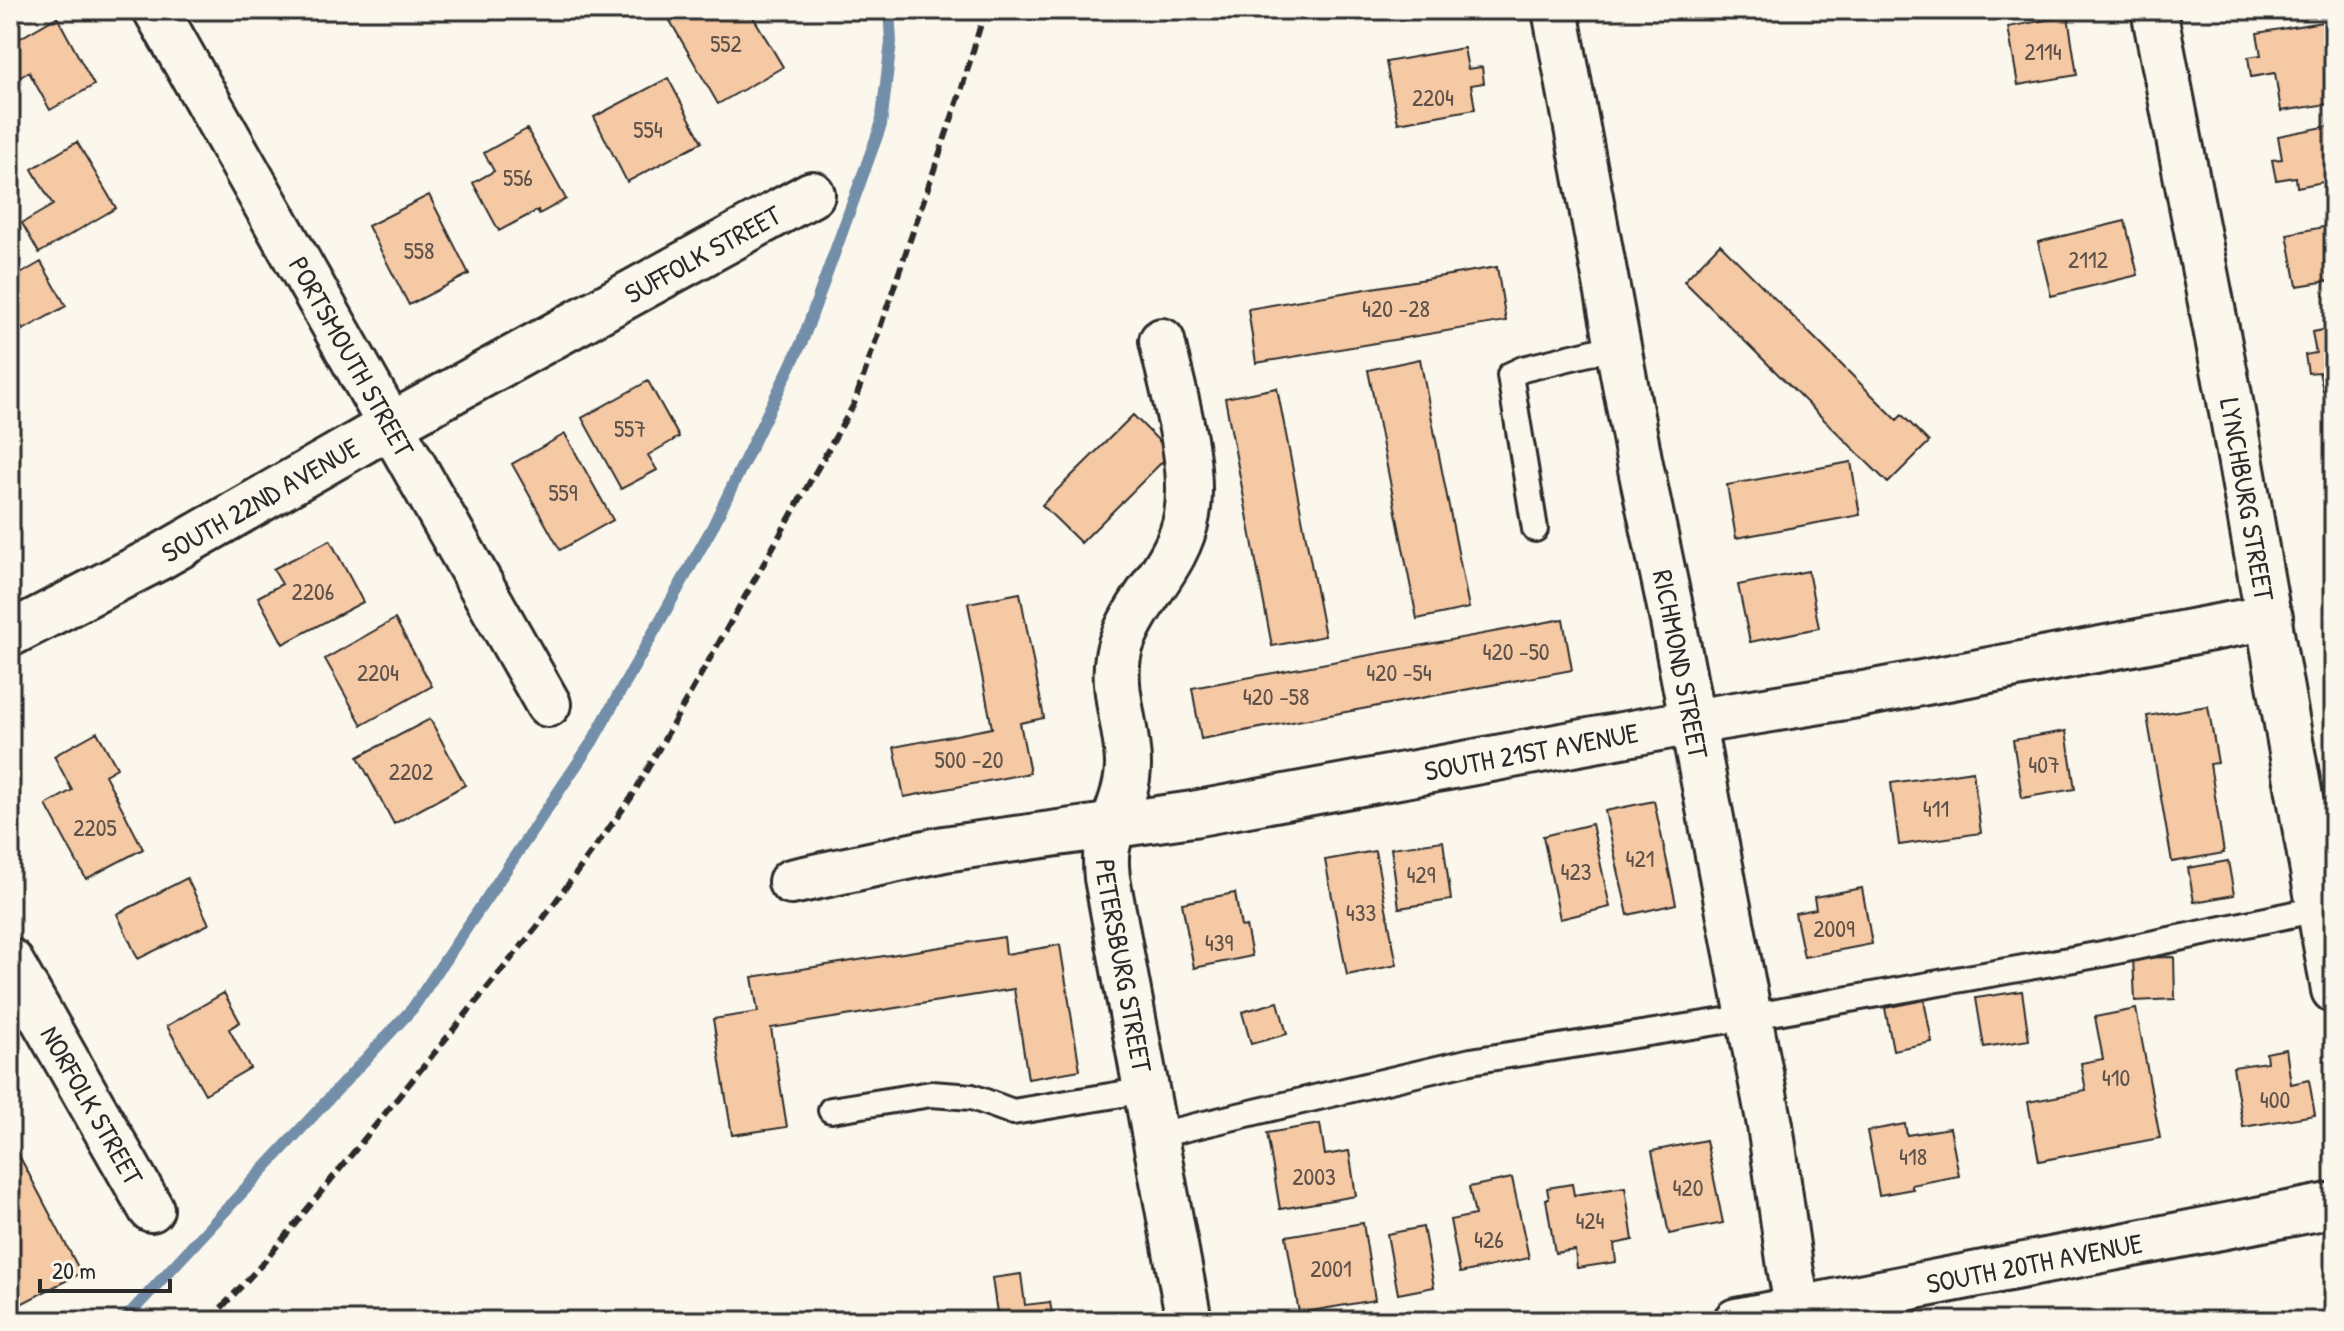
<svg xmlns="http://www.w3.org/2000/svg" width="2344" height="1331" font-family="'Patrick Hand',sans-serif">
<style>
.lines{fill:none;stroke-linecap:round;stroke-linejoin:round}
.stream{stroke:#728ea9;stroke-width:12}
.building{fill:#f6c9a5;stroke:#2b2b2b;stroke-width:2}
.service-casing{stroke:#2b2b2b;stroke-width:30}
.minor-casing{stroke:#2b2b2b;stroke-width:50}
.service{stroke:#fbf7ec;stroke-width:24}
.minor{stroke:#fbf7ec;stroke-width:44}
.rail{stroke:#2b2b2b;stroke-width:6;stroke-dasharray:12 6;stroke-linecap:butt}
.labels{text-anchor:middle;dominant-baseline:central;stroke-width:8;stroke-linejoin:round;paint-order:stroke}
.number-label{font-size:24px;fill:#5e524a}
.street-label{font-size:28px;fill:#2b2b2b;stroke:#fbf7ec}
</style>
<rect width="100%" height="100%" fill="#fbf7ec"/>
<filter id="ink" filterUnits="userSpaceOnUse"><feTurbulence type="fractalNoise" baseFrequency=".0125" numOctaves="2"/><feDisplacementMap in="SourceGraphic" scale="16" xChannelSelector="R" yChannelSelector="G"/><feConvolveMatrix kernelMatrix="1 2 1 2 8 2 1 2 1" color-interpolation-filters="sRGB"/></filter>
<g filter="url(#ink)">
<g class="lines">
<path class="stream" d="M123 1321 412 1009 592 742 712 528 802 342 881 125 891 42 889 10"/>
</g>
<path class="building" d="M684 10H749L783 67 718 104 669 19Z
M1402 10H1454L1404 19Z
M2068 16 2077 75 2018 85 2008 27Z
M57 17 94 85 50 110 29 72 10 83V44Z
M2334 20V67L2328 68 2334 103 2281 111 2275 73 2251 77 2248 57 2261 55 2257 33Z
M1464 48 1468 69 1482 67 1484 83 1471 85 1475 109 1398 123 1386 62Z
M668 78 702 142 627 182 594 117Z
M2334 125V180L2297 187 2296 177 2276 180 2272 160 2282 159 2278 136Z
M527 129 566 199 539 214 538 210 499 231 473 183 494 171 484 153Z
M77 142 116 208 39 253 22 223 53 205 32 169Z
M429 195 469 274 409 305 368 226Z
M2125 221 2138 275 2051 296 2038 242Z
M2334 225V280L2297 286 2287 234Z
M1720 244 1897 420 1902 415 1929 442 1888 483 1684 281Z
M41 262 66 306 23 330 10 307V280Z
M1497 267 1506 321 1256 363 1248 309Z
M2334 328V410H2331L2327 390H2323L2319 372 2308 373 2305 355 2316 353 2312 332Z
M1420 359 1469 608 1417 619 1368 370Z
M648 381 679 437 648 455 657 470 621 489 582 418Z
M1277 388 1325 636 1272 646 1225 398Z
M1133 415 1171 453 1081 543 1042 505Z
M565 434 613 520 560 550 512 464Z
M1851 462 1860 515 1736 538 1727 485Z
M330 540 363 602 283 644 258 597 282 584 273 569Z
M1808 571 1819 628 1750 642 1738 585Z
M1020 593 1044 718 1020 723 1030 773 904 797 894 747 992 728 968 603Z
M395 619 432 686 362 725 325 659Z
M1563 619 1572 670 1201 739 1192 688Z
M2208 706 2218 763 2210 764 2224 853 2172 862 2147 716Z
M430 719 465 785 394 824 358 757Z
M2066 731 2075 789 2022 798 2013 740Z
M97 732 117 768 105 775 143 849 86 879 46 805 72 790 54 756Z
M1973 771 1981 833 1899 845 1891 783Z
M1654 801 1676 904 1628 915 1605 811Z
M1592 824 1610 907 1560 919 1543 836Z
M1443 841 1451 900 1399 908 1391 848Z
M1375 851 1397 965 1347 975 1325 860Z
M2228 861 2234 895 2194 902 2188 868Z
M187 878 209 924 138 959 117 914Z
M1862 888 1872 944 1804 957 1795 913 1816 909 1814 897Z
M1235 893 1241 927 1246 926 1252 956 1194 968 1182 903Z
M1004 937 1006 954 1060 945 1080 1070 1028 1079 1014 989 771 1028 787 1127 732 1135 713 1019 758 1012 752 977Z
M2174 957 2175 999 2135 1001 2133 958Z
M2022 991 2029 1040 1984 1047 1976 998Z
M224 993 240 1022 229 1029 250 1068 205 1094 167 1026Z
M1924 1000 1932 1042 1893 1050 1885 1008Z
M1278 1002 1287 1034 1251 1044 1242 1012Z
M2136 1009 2160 1138 2039 1161 2028 1102 2086 1091 2081 1063 2103 1059 2095 1017Z
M2286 1049 2291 1084 2309 1080 2315 1115 2243 1127 2233 1067 2267 1062 2266 1053Z
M1320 1124 1325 1155 1349 1151 1356 1196 1280 1209 1267 1133Z
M1905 1124 1907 1135 1950 1128 1959 1176 1911 1185 1913 1189 1879 1195 1867 1131Z
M1706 1140 1723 1223 1669 1234 1652 1151Z
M12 1142 81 1273 21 1304 10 1282V1143Z
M1512 1178 1529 1258 1460 1273 1450 1220 1475 1215 1469 1187Z
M1572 1184 1574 1195 1625 1187 1633 1240 1614 1244 1616 1262 1577 1268 1575 1250 1555 1253 1546 1199H1549L1547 1188Z
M1363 1223 1375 1300 1299 1313 1286 1236Z
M1423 1227 1434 1287 1398 1294 1387 1234Z
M1021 1274 1025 1305 1050 1302 1053 1321H973L972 1317 997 1313 992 1278Z
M2334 1312V1321H2272Z"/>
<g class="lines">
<g class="service-casing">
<path id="service" d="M1535 529 1510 375 1523 369 1618 346
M831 1110 931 1094 972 1097 1013 1112 1146 1090
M1154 1136 1471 1061 1749 1017 2102 954 2328 907"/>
</g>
<g class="minor-casing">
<g id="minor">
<path id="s1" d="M156 10 548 704"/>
<path id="s2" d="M1555 10 1640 464 1672 616 1770 1125 1790 1267 1800 1321"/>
<path id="s3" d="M2154 10 2229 395 2334 990"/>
<path id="s4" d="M1162 341C1173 392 1196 464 1187 515 1179 564 1137 598 1121 644 1108 684 1128 725 1128 765 1128 794 1112 820 1107 848 1105 857 1106 868 1107 878L1189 1321"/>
<path id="s5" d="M10 634 160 557 391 425 812 194"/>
<path id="s6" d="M791 882 944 849 1193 814 1692 722 1863 694 2270 617"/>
<path id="s7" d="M10 961 151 1209"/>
<path id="s8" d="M1736 1321 2334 1205"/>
</g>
</g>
<use href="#service" class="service"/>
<use href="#minor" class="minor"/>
<path class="rail" d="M209 1321 264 1262 537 927 631 798 854 404 962 88 985 10"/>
</g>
</g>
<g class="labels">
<g class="number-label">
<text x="726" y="43">552</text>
<text x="2043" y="51">2114</text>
<text x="1433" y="97">2204</text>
<text x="648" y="129">554</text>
<text x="518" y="177">556</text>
<text x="419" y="250">558</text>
<text x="2088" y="259">2112</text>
<text x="1396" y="308">420 -28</text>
<text x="630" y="428">557</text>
<text x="563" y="492">559</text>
<text x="313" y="591">2206</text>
<text x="1516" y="651">420 -50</text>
<text x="378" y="672">2204</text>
<text x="1399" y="672">420 -54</text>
<text x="1276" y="696">420 -58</text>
<text x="969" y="759">500 -20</text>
<text x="2044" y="764">407</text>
<text x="411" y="771">2202</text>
<text x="1936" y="808">411</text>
<text x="95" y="827">2205</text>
<text x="1640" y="858">421</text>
<text x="1576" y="871">423</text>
<text x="1421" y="874">429</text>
<text x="1361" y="912">433</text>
<text x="1834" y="928">2009</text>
<text x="1219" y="942">439</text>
<text x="2116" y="1077">410</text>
<text x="2275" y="1099">400</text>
<text x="1913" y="1156">418</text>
<text x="1314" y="1176">2003</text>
<text x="1688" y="1187">420</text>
<text x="1590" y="1220">424</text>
<text x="1489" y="1239">426</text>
<text x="1331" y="1268">2001</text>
</g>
<g class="street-label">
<text stroke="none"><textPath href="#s5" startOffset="790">SUFFOLK STREET</textPath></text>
<text stroke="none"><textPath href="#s1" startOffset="398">PORTSMOUTH STREET</textPath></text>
<text stroke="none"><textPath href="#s5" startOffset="284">SOUTH 22ND AVENUE</textPath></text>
<text stroke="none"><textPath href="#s3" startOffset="498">LYNCHBURG STREET</textPath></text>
<text stroke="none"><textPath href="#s2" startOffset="666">RICHMOND STREET</textPath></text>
<text stroke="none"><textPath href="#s6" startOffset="752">SOUTH 21ST AVENUE</textPath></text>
<text stroke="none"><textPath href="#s4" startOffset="650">PETERSBURG STREET</textPath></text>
<text stroke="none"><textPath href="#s7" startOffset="166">NORFOLK STREET</textPath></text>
<text stroke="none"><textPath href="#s8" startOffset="304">SOUTH 20TH AVENUE</textPath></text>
</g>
</g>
<rect width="2344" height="1331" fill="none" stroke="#fbf7ec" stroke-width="40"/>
<rect x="20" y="20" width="2304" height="1291" fill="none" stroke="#2b2b2b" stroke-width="3" filter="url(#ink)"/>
<path d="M40 1279v12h130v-12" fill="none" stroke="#2b2b2b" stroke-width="4"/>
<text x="52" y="1279" font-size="24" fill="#2b2b2b" stroke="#fbf7ec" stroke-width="6" paint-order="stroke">20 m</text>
</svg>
